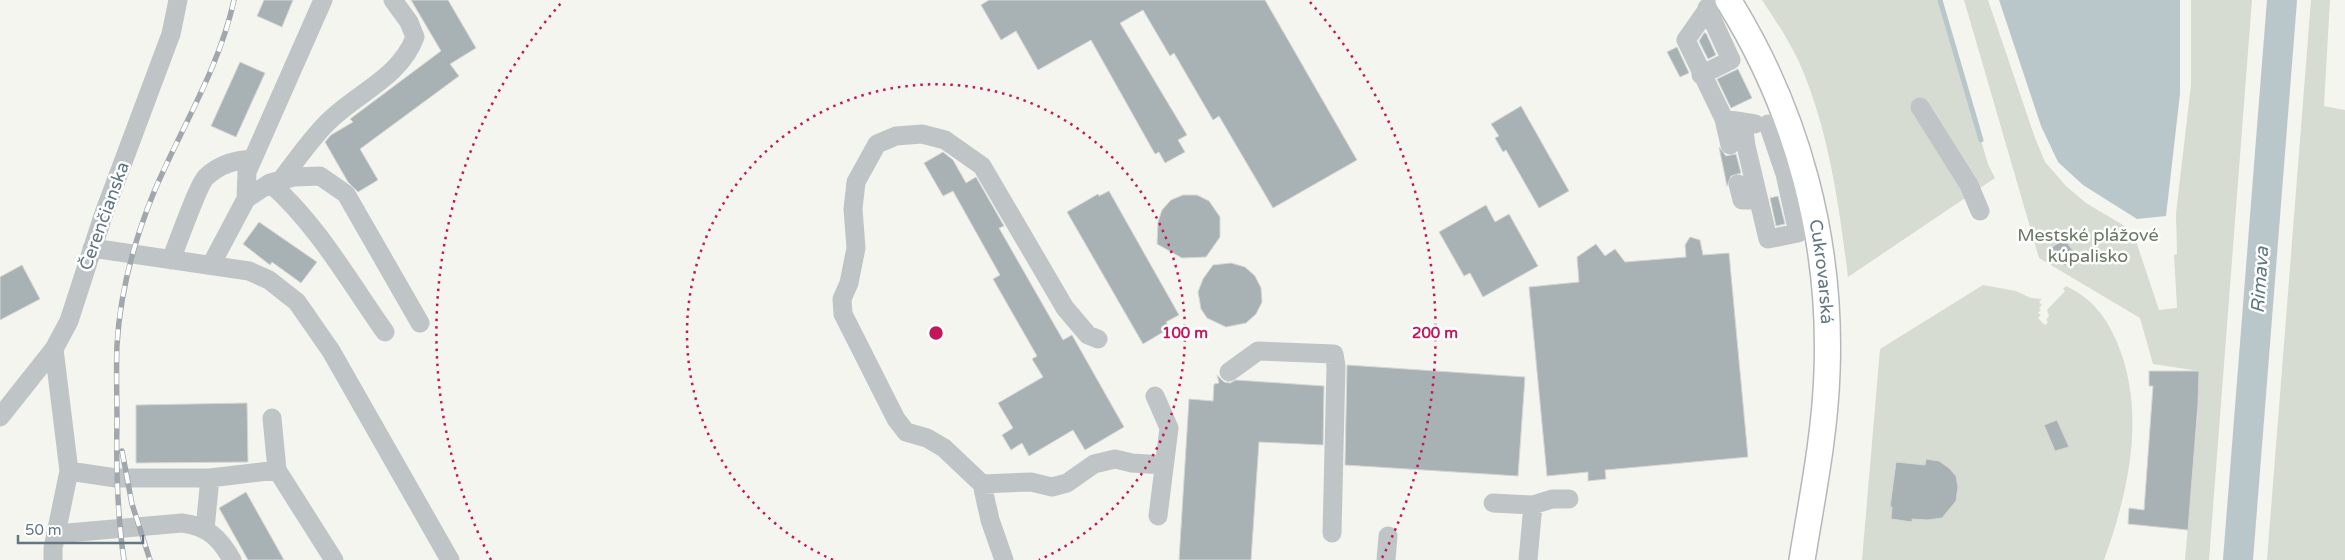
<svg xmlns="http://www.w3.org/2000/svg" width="2345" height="560" font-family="'Varela Round',sans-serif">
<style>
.green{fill:#d6dcd1}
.water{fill:#b9c7ca}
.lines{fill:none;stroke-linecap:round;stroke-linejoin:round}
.stream{stroke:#b9c7ca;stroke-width:5}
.river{stroke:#b9c7ca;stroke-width:30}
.building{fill:#a8b2b5;stroke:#d6d6d3}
.major-casing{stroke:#b3b8bb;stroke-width:28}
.minor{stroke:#bfc5c7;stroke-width:19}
.major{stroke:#fff;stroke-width:25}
.rail-casing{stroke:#a0a8ad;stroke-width:5.5}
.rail{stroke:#fff;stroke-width:4;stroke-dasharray:11;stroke-linecap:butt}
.ring{fill:none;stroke:#c2185b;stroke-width:2.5;stroke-dasharray:2.5 5}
.labels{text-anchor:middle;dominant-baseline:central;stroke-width:5;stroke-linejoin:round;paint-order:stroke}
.street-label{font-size:18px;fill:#627783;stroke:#fff}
.park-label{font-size:18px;fill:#687a61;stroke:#fff}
.water-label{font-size:19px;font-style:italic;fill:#5e7a80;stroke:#fff}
.centre{fill:#c2185b;stroke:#fff;stroke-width:2.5}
.ring-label{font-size:15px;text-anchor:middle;font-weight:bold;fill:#c2185b;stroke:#fff;stroke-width:5;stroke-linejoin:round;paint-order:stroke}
</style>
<rect width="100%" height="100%" fill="#f5f5f0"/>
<path class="green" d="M1762 0H1939L1988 164 1995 178 1848 277C1839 205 1829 130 1799 62 1789 40 1775 20 1762 0Z
M1964 0H1988L2035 138 2045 162 2066 186 2086 203 2123 225 2133 242 2136 241 2159 310 2177 308 2174 255 2177 254 2176 213 2191 85V0H2252L2209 560H2185L2198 410 2199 371 2153 364 2140 318 2039 258Z
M2311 0H2330L2324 106 2345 110V560H2267Z
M1983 285 2016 291 2031 298 2042 299 2039 302 2042 305 2039 308 2041 310 2038 313 2041 315 2038 318 2045 325 2048 322 2046 320 2049 316 2047 310 2065 291 2063 289 2066 286C2091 298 2105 315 2116 340 2147 410 2129 491 2104 560H1862L1880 349Z"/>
<path class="water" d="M1999 0H2180V94L2166 216 2137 219 2083 185 2058 162 2041 126Z"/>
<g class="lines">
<path class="stream" d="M1940 0 1981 140"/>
<path class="river" d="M2238 560 2282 0"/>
</g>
<path class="building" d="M264 0H293L282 27 257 16Z
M411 0H448L476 48 450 64 459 76 360 149 378 180 358 192 348 182 325 142 331 135 353 122 350 119 441 51Z
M989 0H1265L1357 160 1273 208 1219 116 1213 120 1174 53 1170 56 1143 10 1120 23 1187 135 1178 140 1185 152 1165 163 1159 152 1155 154 1091 40 1038 70 1016 31 1001 40 981 5Z
M1704 33H1706L1716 55 1708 59 1699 41Z
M1677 47 1689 73 1680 77 1667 52Z
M240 62 265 73 236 137 211 126Z
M1738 69 1752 98 1731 108 1717 79Z
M1521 106 1569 191 1539 208 1506 150 1503 152 1495 138 1499 136 1491 124Z
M1719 147 1726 156 1736 154 1741 173 1731 176 1727 186Z
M943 152 953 160 966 183 976 177 1004 226 999 228 1063 340 1072 335 1124 427 1085 450 1073 430 1029 456 1022 443 1011 450 1002 435 1013 428 998 403 1043 377 1032 359 1037 356 993 279 1000 275 953 191 943 196 924 163Z
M1109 191 1179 315 1166 322 1170 328 1143 344 1067 212 1098 194 1099 196Z
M1183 195H1197L1209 201 1220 217V237L1206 257 1182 258 1157 244 1158 222 1162 210 1171 200Z
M1778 196 1785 224 1776 226 1770 198Z
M1486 205 1495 222 1509 214 1538 266 1483 297 1470 273 1464 276 1439 232Z
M259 222 317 262 301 283 272 262 270 265 243 244Z
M1690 237 1700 240 1703 255 1729 253 1748 457 1605 470 1606 479 1588 481V472L1547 476 1529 287 1579 282 1577 257 1596 244 1605 256 1615 249 1625 262 1686 257 1685 245Z
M2064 239 2077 256 2065 266 2051 248Z
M1231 263 1245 267 1255 276 1261 288 1262 302 1256 314 1246 323 1226 327 1207 318 1201 309 1198 292 1203 279 1213 265Z
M22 265 40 299 0 320V277Z
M1347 365 1525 377 1518 476 1345 465Z
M2149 371H2199L2198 404 2188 530 2128 524 2129 508 2144 510 2153 386H2149Z
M1217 375 1224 382 1230 383 1236 380 1324 386 1323 445 1259 442 1251 560H1179L1189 399 1213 401 1214 384 1219 383Z
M247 403 248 462 136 463V405Z
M2057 420 2069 447 2055 451 2044 425Z
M1926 459 1939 461 1949 468 1956 476 1958 487 1956 501 1942 518 1927 520 1912 519V522L1891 519 1892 507H1890L1896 462 1925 465Z
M246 492 284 560H248L219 508Z"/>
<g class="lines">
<g class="major-casing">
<g id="major">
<path id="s1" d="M1728 0C1798 112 1832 241 1827 372 1825 435 1812 498 1802 560"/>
</g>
</g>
<path class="minor" d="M1714 0 1686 40 1724 119 1755 124
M1701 75 1731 60 1707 8
M1920 107 1969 185 1980 211
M1724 119 1730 145
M1743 124 1746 146 1768 239 1798 233 1785 174 1768 124
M281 180C295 162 308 143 324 126 353 94 399 80 415 37L409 22 393 0
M270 183C317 224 349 281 385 332
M1738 184 1742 200H1758
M246 199 247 172 323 0
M92 248 249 271 269 280 297 302 331 351 450 560
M171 260C177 245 198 185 206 177 220 164 235 160 253 159
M211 265 246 199 270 183 294 177 320 176 346 194 420 323
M1229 372 1258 351 1334 354 1336 366 1332 533
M1155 396 1169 428 1158 516
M0 417 54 349 69 321 104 213 171 34 178 0
M272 418 277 470
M69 471 116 478H210L277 470 334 560
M982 484 1031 482 1052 487 1067 483 1094 464 1115 459 1132 463 1164 465
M1493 503 1533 505 1552 499H1569
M205 529 210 478
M56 534 182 523C207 526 220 538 232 560
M53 560V548L69 471 54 349
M1004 560 990 520 982 484 944 448 927 438 906 432 896 419 843 314 842 299 849 283 856 248 853 209 856 182 877 144 896 136 922 134 945 140 982 166 1065 308 1088 335 1098 339
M1386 560 1388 536
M1528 560 1533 505"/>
<use href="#major" class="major"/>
<g class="rail-casing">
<path id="rail" d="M122 451 132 504 150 560
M124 560C117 513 116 468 117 421 117 396 116 370 117 345 120 292 134 241 154 192 181 128 219 69 234 0"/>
</g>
<use href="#rail" class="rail"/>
</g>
<g class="ring">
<path d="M833 560A249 249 0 1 1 1039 560"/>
<path d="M491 560A499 499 0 0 1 562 2M1310 2A499 499 0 0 1 1381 560"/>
</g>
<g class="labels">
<g class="street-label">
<text transform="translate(104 216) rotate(-70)">Čerenčianska</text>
<text stroke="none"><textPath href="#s1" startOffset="290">Cukrovarská</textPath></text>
</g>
<g class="park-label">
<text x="2088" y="235">Mestské plážové<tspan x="2088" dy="21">kúpalisko</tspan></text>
</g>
<g class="water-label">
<text transform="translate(2260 280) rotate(-86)">Rimava</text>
</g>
</g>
<circle cx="936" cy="333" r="8" class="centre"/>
<g class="ring-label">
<text x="1185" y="338">100 m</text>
<text x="1435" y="338">200 m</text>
</g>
<path d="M18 535v8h125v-8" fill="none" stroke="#627783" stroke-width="2.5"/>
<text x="25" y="535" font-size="15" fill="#627783" stroke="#ffffff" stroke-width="4" paint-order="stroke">50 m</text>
</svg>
